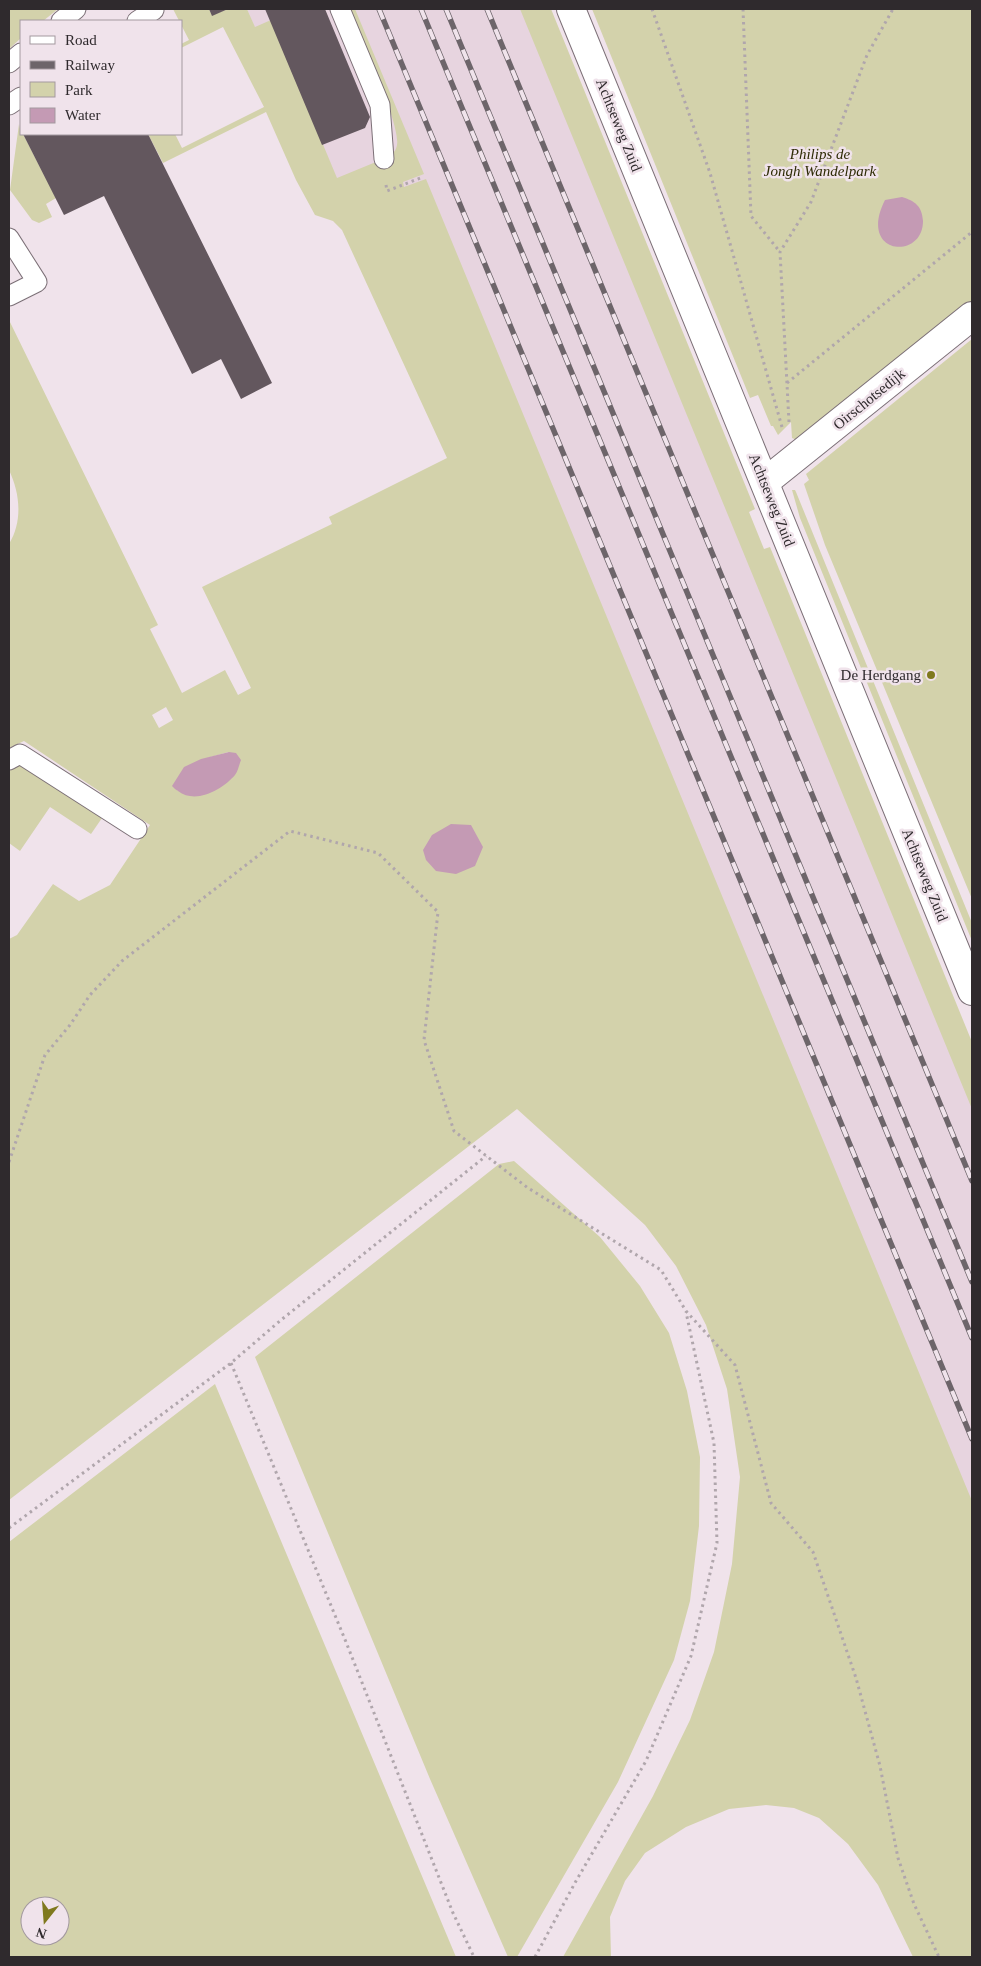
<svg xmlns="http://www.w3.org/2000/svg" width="981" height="1966" font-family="'Times New Roman',serif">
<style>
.built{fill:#e7d4df}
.green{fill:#d3d2ab;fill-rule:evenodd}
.water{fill:#c49ab4}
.building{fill:#63575e}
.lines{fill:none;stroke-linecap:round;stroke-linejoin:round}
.service-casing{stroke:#7c7077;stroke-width:21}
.minor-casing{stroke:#7c7077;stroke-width:30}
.tertiary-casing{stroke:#7c7077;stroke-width:30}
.path{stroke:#b0a6ac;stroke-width:3;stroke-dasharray:2.5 4;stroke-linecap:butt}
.service{stroke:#fff;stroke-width:19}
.minor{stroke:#fff;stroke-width:28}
.tertiary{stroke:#fff;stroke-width:28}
.rail-casing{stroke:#6d656a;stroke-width:5.5}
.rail{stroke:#f0e3eb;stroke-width:4;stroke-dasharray:11;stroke-linecap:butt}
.poi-dot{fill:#7f791e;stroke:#f0e3eb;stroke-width:2}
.labels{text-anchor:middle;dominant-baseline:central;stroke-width:5;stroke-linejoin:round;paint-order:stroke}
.street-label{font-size:15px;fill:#2f2a2d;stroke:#f0e3eb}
.park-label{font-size:15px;font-style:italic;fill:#2e2b05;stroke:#f0e3eb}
.poi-label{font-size:15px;fill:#2f2a2d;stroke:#f0e3eb;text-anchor:end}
</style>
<rect width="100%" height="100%" fill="#f0e3eb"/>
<path class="built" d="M247 9H542L972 1067V1641L360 183 326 197Z"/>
<path class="green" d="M9 9H58L43 21H21V38L9 49Z
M173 9H209L212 15 228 9H247L255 27 271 20 337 178 388 157C393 153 396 151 397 145 401 123 358 34 348 9H355L424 174 403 182 404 187 426 179 972 1501V1957H913L878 1885 848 1844 819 1818 794 1808 766 1805 729 1809 686 1827 645 1853 625 1881 610 1917 611 1957H563L653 1796 690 1720 714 1652 732 1564 740 1477 727 1389 706 1325 676 1266 645 1225 517 1109 9 1500V939L17 935 53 884 79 901 110 885 150 825 24 741 9 748V544C23 521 20 493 9 470V320L158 625 150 629 182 693 225 670 238 695 251 688 202 587 332 524 329 517 447 458 342 230 333 221 315 215 296 180 266 112 163 163 148 134H175L182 148 264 107 223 27 181 48V44L189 40ZM166 707 173 720 159 728 152 715ZM229 752 178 791 173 784 175 785C182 763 210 757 229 752Z
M520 9H551L755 509 749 512 764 549 770 547 972 1042V1109Z
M592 9H972V306L799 441 792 438 791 422 778 435 773 426H771L758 395 750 398Z
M19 124 21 134H23L56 198 46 204 52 217 39 223 32 220 10 190Z
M972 339V899L825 545 804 484 809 480 806 474Z
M792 490H795L796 492 972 923V941L800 518Z
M22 764 102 818 91 834 50 807 20 851 9 843V770Z
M514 1161 600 1237 640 1286 669 1333 687 1391 700 1457 699 1526 690 1601 674 1660 618 1782 517 1957H508L430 1779 255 1357 499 1164Z
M215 1384 456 1957H9V1542ZM30 1906H60V1936H30Z"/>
<path class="water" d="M902 197C915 201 922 206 923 221 923 261 857 255 885 200Z
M229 752 236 753 241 760C239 765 238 771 235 775 223 789 196 805 178 791 176 790 174 788 172 786L184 767 201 759Z
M451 824 471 825 483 847 475 866 456 874 436 871 426 860 423 850 432 835Z"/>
<path class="building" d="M209 9H228L212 16Z
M265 9H325L370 117 365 128 322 145Z
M23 134H148L272 383 241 399 221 359 192 374 104 196 64 215Z"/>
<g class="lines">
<g class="service-casing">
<path id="service" d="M340 9 380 105 384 159
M61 21 76 9
M137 21 154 10
M9 63 21 53
M9 105 21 97
M9 238 37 282 9 296
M9 760 20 754 137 829"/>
</g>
<g class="minor-casing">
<path id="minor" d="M765 482 972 316"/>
</g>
<g class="tertiary-casing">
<path id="tertiary" d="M571 9 972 991"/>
</g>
<path class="path" d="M652 9 710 173 782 427
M743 9 751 216 780 252
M386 185 387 191 423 177
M787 383 972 232
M789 422 780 252 811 202 867 55 893 9
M9 1162 45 1055 70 1025 90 995 122 961 290 831 378 853 438 912 424 1040 454 1131 528 1188 661 1270 686 1311 735 1365 771 1503 813 1552 856 1678 880 1766 898 1858 914 1904 939 1957
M231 1363 346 1642 453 1913 474 1957
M9 1528 231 1363 281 1320 486 1156
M535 1957 576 1881 646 1761 691 1656 717 1543 714 1443 686 1312"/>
<use href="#service" class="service"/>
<use href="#minor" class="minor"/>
<use href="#tertiary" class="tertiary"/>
<g class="rail-casing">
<path id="rail" d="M379 9 972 1439
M421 9 972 1338
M446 9 972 1282
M487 9 972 1181"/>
</g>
<use href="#rail" class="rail"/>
</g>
<circle class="poi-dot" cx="931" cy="675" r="5"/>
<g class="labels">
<g class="street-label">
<text transform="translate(619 125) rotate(68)">Achtseweg Zuid</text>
<text transform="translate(869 399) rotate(-39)">Oirschotsedijk</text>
<text transform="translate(772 500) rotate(68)">Achtseweg Zuid</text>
<text transform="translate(925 875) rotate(68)">Achtseweg Zuid</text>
</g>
<g class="park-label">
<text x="820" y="154">Philips de<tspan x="820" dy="17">Jongh Wandelpark</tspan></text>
</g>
<g class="poi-label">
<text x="921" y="675">De Herdgang</text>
</g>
</g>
<rect width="981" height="1966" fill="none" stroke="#2f2a2d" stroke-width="20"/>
<rect x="20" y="20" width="162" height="115" fill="#f0e3eb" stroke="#a3999f"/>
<rect x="30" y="36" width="25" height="8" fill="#ffffff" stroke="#a3999f"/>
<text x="65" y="45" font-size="15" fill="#2f2a2d">Road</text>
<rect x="30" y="61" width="25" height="8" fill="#6d656a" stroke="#a3999f"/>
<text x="65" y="70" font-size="15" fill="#2f2a2d">Railway</text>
<rect x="30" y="82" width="25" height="15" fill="#d3d2ab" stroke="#a3999f"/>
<text x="65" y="95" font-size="15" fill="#2f2a2d">Park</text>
<rect x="30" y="108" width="25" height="15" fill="#c49ab4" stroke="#a3999f"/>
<text x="65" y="120" font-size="15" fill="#2f2a2d">Water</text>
<g transform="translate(45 1921) rotate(197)"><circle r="24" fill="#f0e3eb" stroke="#a3999f"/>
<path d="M0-4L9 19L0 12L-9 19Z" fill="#7f791e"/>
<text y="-8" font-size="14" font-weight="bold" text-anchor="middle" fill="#2f2a2d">N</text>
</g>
</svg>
